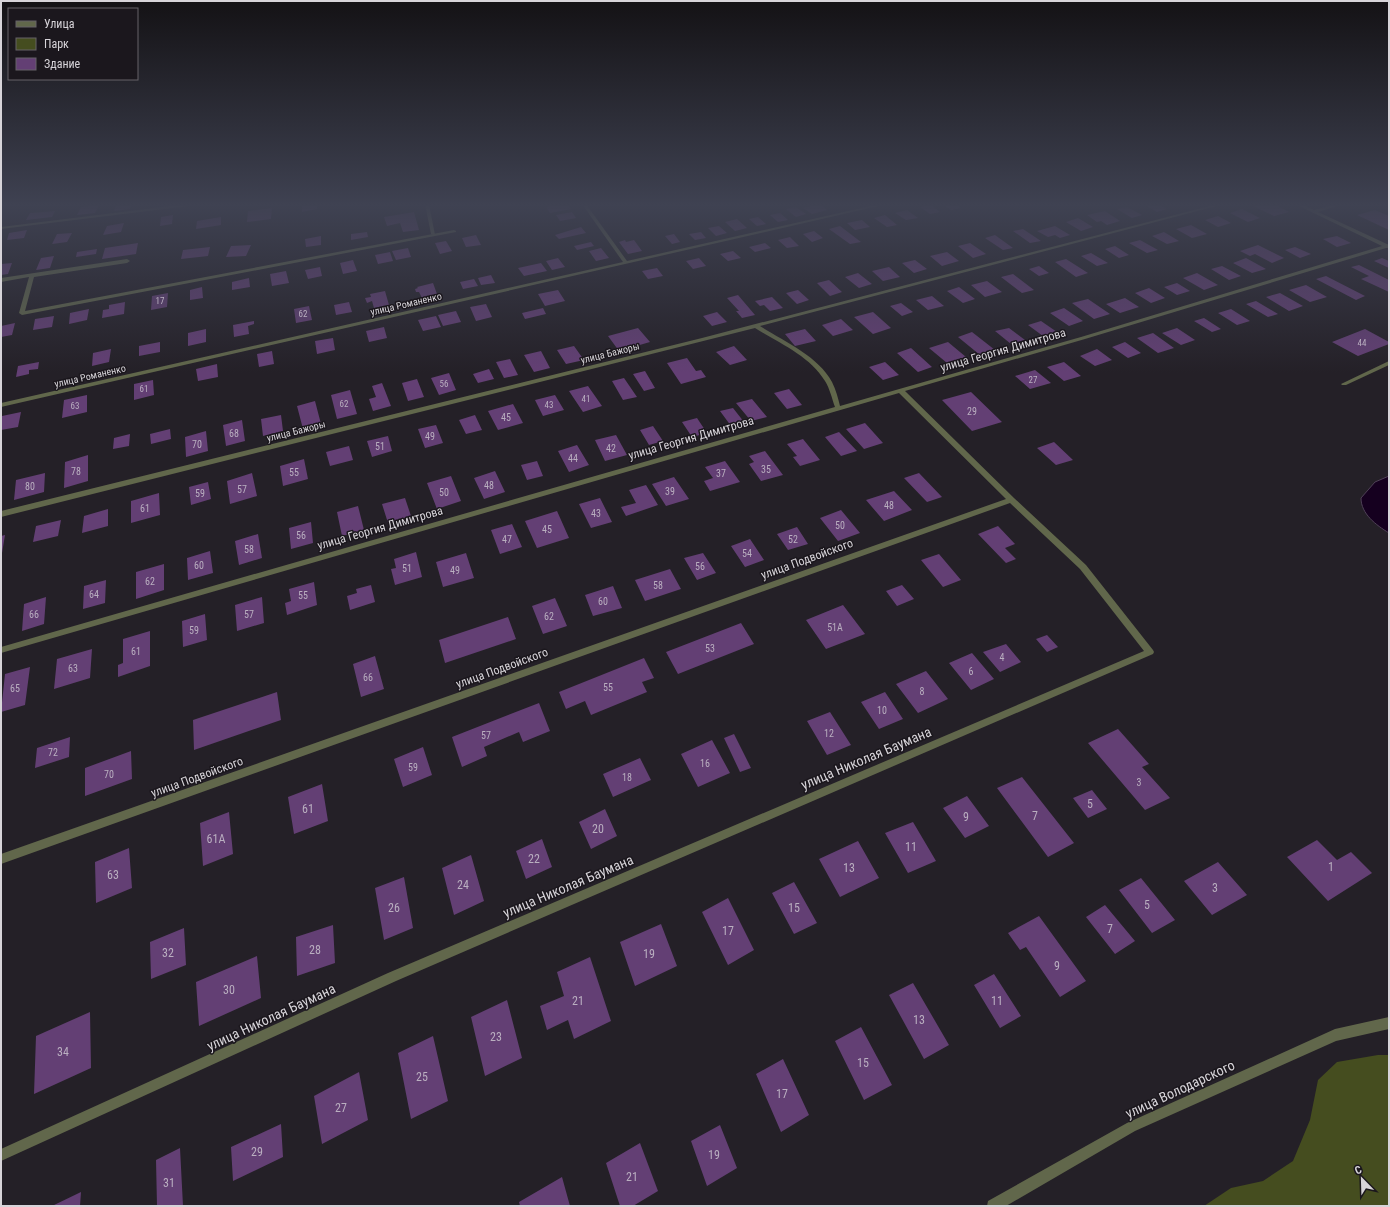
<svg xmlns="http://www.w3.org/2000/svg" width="1390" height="1207" font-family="'Roboto Condensed',sans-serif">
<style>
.green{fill:#454d1f}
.water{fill:#15001f;stroke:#4f4057}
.building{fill:#633f74}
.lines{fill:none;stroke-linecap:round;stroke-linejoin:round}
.service{fill:#61674b;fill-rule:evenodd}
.minor{fill:#61674b;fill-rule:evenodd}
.labels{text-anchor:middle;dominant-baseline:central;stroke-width:3;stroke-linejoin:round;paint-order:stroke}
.far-number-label{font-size:9px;fill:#baafc0}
.far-street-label{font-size:10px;fill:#d7d4d9;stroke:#1b171d}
.number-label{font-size:10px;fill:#baafc0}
.street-label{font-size:12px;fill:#d7d4d9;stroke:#1b171d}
.near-number-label{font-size:12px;fill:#baafc0}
.near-street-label{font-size:14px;fill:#d7d4d9;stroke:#1b171d}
</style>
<rect width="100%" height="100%" fill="#242027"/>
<path class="green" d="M1378 1055H1389V1206H1204L1231 1188 1263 1181 1293 1161 1310 1120 1318 1080 1337 1062Z"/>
<path class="water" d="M1389 476V533C1376 525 1361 514 1361 498L1375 482Z"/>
<path class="building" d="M117 204H132L130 209 114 211Z
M302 204H317V209L302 212Z
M563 204H567L571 209 550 213 546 207Z
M819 204 827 210 812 214 803 208Z
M943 204H956L961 208 951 210Z
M1143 204H1157L1167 209 1157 212Z
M1254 204H1274L1289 212 1274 216 1251 205Z
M99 205 95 213 77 215 81 207Z
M931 205 940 212 930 214 920 207Z
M796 207 806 214 796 217 786 209Z
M1127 207 1142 215 1132 218 1117 209Z
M272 208 271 219 247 222 248 211Z
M1242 209 1260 218 1248 222 1230 213Z
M907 210 918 218 906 220 895 213Z
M1375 210 1389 216V230L1357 215Z
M55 211 52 217 26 220 30 213Z
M1105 211 1120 221 1107 225 1101 221 1097 222 1087 215Z
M414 212 419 230 403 232 400 223 387 226 384 217Z
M572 212 576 218 560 221 556 215Z
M780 213 788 220 778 222 770 215Z
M173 215 172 224 160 226 161 217Z
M885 215 897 225 887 227 874 218Z
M1218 216 1231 223 1218 227 1205 220Z
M221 217V225L196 229 197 221Z
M758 217 766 224 757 226 749 219Z
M1078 218 1093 227 1081 231 1066 222Z
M737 219 747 228 735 231 725 222Z
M862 220 870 227 855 230 847 223Z
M124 223 121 232 103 235 107 226Z
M1191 225 1207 234 1192 238 1176 229Z
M719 226 727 233 716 236 708 228Z
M840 226 861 242 850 244 829 229Z
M1055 226 1070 235 1060 238 1055 235 1048 237 1037 231Z
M581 227 586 233 559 239 555 235Z
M1023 229 1041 241 1030 243 1013 231Z
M27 230 24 238 7 240 9 233Z
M814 231 823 238 812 242 803 234Z
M367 232 368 237 351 240V234Z
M701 232 706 238 695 240 689 234Z
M1164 232 1179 241 1167 244 1152 236Z
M72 233 67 242 52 244 57 234Z
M674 234 680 242 672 244 665 236Z
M476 235 481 245 466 247 462 238Z
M995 235 1013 248 1003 250 985 238Z
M321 236V245L306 247 305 239Z
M1337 236 1351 243 1337 247 1323 239Z
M790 237 799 246 787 248 778 240Z
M625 240 626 242 634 240 642 251 628 254 619 242Z
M1140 240 1158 250 1147 253 1129 243Z
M446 241 452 251 440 254 435 243Z
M591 242 594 246 577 250 574 246Z
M138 243 136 254 102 259 105 248Z
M765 243 771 248 755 252 749 247Z
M970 243 986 254 973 258 958 246Z
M251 245 246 256 226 257 231 246Z
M1258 245 1284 258 1272 263 1255 254 1250 256 1240 251Z
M1115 246 1129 255 1119 258 1105 249Z
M210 247 208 256 181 259 183 250Z
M1295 247 1311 254 1300 258 1285 250Z
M408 248 411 257 396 260 392 251Z
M601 248 609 258 596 261 589 251Z
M97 249 96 254 76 257 77 252Z
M733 251 741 258 728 261 720 254Z
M390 252 393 261 378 264 375 255Z
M947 252 959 261 942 266 930 256Z
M1091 253 1108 263 1097 266 1081 256Z
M54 256 50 268 36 270 41 258Z
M558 258 565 267 552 270 546 261Z
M699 258 706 266 693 269 686 261Z
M1246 258 1266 269 1252 273 1233 263Z
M1382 258 1389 261V268L1374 261Z
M1066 259 1088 273 1076 277 1055 262Z
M353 260 357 271 343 274 340 263Z
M915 260 927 269 914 273 902 263Z
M12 263 8 274 1 275V264Z
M541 263 547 271 524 276 518 268Z
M1359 265 1389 280V292L1361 279 1369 276 1351 267Z
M1039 266 1049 273 1039 276 1029 269Z
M1222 266 1241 276 1229 280 1211 269Z
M320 267 322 276 308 279 305 270Z
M889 267 900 277 883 281 872 271Z
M657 268 663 276 648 279 642 271Z
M286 271 289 283 272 286 270 274Z
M858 273 872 284 859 288 845 277Z
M1197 273 1218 285 1204 290 1183 278Z
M1013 274 1034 290 1022 293 1001 277Z
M491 275 495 283 481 285 478 278Z
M1326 276 1365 296 1356 300 1316 279Z
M249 278 250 287 232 290V282Z
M474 279 478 286 463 289 460 282Z
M829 280 842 292 830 296 817 283Z
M987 281 1002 292 985 297 971 285Z
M433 283 437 294 422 298 419 292H416L415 289 418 288 417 287Z
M1177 283 1190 291 1177 295 1164 287Z
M1306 285 1327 297 1310 302 1289 290Z
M202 287 203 298 190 300V290Z
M959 287 975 299 963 303 947 291Z
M1149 288 1165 298 1151 303 1135 293Z
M558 290 565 301 545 306 538 294Z
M798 290 809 300 797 304 786 293Z
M385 291 389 305 374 308 372 301 367 303 365 298 371 297 370 294Z
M168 293 167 307 151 310 152 296Z
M1280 293 1303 306 1289 311 1266 297Z
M738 295 755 315 742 318 736 311H739L727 298Z
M932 296 944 306 928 310 916 300Z
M772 297 783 308 770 311 764 305 760 306 755 301Z
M1125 298 1139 307 1120 313 1106 304Z
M1088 299 1110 314 1094 319 1072 303Z
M1256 301 1278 314 1268 317 1246 304Z
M125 302 124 314 102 318 103 310 109 309V305Z
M349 302 352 312 336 315 334 305Z
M901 303 913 312 902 316 890 306Z
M486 304 492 317 476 321 470 307Z
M309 306 312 320 296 323 294 309Z
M543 308 546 314 525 319 522 313Z
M1064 308 1083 321 1069 326 1050 313Z
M89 309 87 320 69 324 70 313Z
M1231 309 1250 321 1237 325 1218 313Z
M456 311 461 322 443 326 438 315Z
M717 312 727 322 712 326 703 316Z
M873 312 891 328 873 334 854 317Z
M54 316 52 327 33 330 35 319Z
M436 316 441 327 423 331 418 320Z
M1204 318 1221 329 1212 332 1194 321Z
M841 319 853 330 833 336 822 325Z
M254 321V324L248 326 249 334 234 337 233 325Z
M1041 321 1057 332 1043 336 1028 325Z
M15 323 12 335 1 337V326Z
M384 327 387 338 369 342 366 331Z
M638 328 650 342 619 351 608 336Z
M1009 328 1025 340 1011 344 995 331Z
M1177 328 1195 340 1181 345 1162 333Z
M206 329V342L188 346V333Z
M805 329 816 341 795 346 785 334Z
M1365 329 1389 342V344L1358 356 1332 342Z
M972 332 995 350 980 355 958 337Z
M1153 333 1174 348 1158 353 1137 338Z
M333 338 335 350 317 354 315 341Z
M160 342V352L139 356V346Z
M948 342 966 357 947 363 929 348Z
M1125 342 1141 353 1128 358 1112 347Z
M574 346 584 360 566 364 557 350Z
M734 346 747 360 730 365 716 352Z
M911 348 932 367 918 372 897 353Z
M111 349 109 362 92 366 93 353Z
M1097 349 1112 360 1095 366 1080 356Z
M272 351 274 364 259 367 257 354Z
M541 351 550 368 534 372 524 355Z
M687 358 696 371 701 370 706 377 681 384 667 363Z
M510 359 518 375 504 378 496 362Z
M39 362 38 369 29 370V374L16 377 18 366Z
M885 362 899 375 883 380 869 367Z
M1064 362 1081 376 1064 381 1047 367Z
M217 364 218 377 198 381 196 369Z
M489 369 494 379 478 383 473 374Z
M1035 370 1051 383 1030 389 1015 376Z
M645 371 655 388 644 391 633 374Z
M449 373 456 390 439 395 431 378Z
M624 378 637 397 623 400 612 381Z
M417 379 424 397 408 401 402 383Z
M153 380 154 395 134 400V384Z
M382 383 391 406 373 411 369 399 376 397 372 386Z
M588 386 602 406 583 412 569 391Z
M789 389 802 405 787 409 774 393Z
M350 390 357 414 337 419 331 395Z
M971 392 1002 422 972 431 942 400Z
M87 395V412L62 418 64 400Z
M555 395 564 410 543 416 535 400Z
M752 399 767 417 751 421 736 403Z
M315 401 321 424 303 429 297 406Z
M513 404 523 423 498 430 488 411Z
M733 408 744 422 731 426 720 411Z
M21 412 18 427 1 430 2 416Z
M281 415 283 431 263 436 261 419Z
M475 415 482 430 466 434 459 420Z
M697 418 707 433 692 437 682 422Z
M242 420 245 441 226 446 223 425Z
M865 423 883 443 864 449 846 429Z
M436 425 443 443 425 448 418 429Z
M653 426 663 441 649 445 640 430Z
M170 429 171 439 151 444 150 434Z
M206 431 208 451 186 457 185 437Z
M839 432 857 451 841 456 825 437Z
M130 434 129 446 113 449 114 438Z
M616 435 627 455 605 461 595 440Z
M388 436 392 451 372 457 367 441Z
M803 439 820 460 800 466 793 457 797 456 787 444Z
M1054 442 1073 460 1056 465 1037 448Z
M577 445 589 465 569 472 558 451Z
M349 446 353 460 330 466 326 452Z
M765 451 783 475 761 481 749 464 754 462 749 456Z
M88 455V481L64 488 65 462Z
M304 459 308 479 283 486 280 466Z
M537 461 543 476 527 480 521 465Z
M725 461 740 482 710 491 704 481 713 478 705 467Z
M495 471 505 492 484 499 474 478Z
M45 473 44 492 14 500 16 480Z
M252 473 257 496 230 504 227 481Z
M919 473 942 497 927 502 904 478Z
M451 476 461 501 437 509 427 483Z
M674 477 689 499 666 506 652 484Z
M208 482 211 499 191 505 189 487Z
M646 485 658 505 626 516 621 507 636 503 629 490Z
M894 491 912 510 884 521 866 500Z
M159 493 160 515 131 523V501Z
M405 498 411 516 388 523 382 504Z
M600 498 612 522 591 528 579 504Z
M358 506 364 530 342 536 337 512Z
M108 509V526L82 533 84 516Z
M841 510 860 533 838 541 820 518Z
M557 511 569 538 537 548 525 521Z
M61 520 58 536 33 542 36 526Z
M311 522 313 543 291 549 289 528Z
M512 524 522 547 500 554 491 530Z
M998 526 1015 544 1005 548 1016 559 1006 563 978 534Z
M797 527 808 544 788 550 777 534Z
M258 534 262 558 239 565 235 541Z
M5 535 2 553H1V536Z
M750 539 764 560 745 567 731 546Z
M210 551 213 573 188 580 187 558Z
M416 552 422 577 395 585 391 569 396 568 394 559Z
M466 553 474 578 443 587 436 562Z
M703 553 716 573 697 580 684 558Z
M939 554 961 580 943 587 921 560Z
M164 564V590L136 599V572Z
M670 569 681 589 645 601 635 580Z
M106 580 105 603 83 609 84 586Z
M314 582 317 605 287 615 285 603 291 601 289 589Z
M371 585 375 602 350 610 347 596 357 593 356 589Z
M902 585 914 599 897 606 886 591Z
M613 586 622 608 593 616 585 595Z
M46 597 44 624 22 631 24 604Z
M262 597 264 623 237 631 235 605Z
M555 598 567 626 543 634 532 606Z
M843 605 865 634 826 649 806 620Z
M205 614 207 640 183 647 182 621Z
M508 617 516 639 445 663 439 640Z
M741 623 754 644 678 674 666 652Z
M150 631V666L118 677V665L123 663V639Z
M1047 635 1058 647 1047 652 1036 639Z
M1006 644 1021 662 1000 672 983 652Z
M92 649 90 678 54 689 57 659Z
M972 653 994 679 971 690 949 663Z
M375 656 384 689 361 697 353 664Z
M644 658 654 678 642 682 647 692 591 715 585 701 566 709 559 692Z
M30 667 25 705 1 712 5 674Z
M926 671 948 699 918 713 896 684Z
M277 692 281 720 194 750 193 720Z
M885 692 903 719 879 729 861 702Z
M539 703 550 731 523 742 519 732 484 747 487 756 462 767 452 737Z
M830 712 851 745 827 755 807 721Z
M1118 729 1149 764 1142 767 1170 798 1145 810 1088 743Z
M734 734 751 768 740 772 724 738Z
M70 737 69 757 35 768 37 748Z
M712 740 730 773 698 787 681 754Z
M423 747 432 775 403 787 394 759Z
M131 751 132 779 85 796V768Z
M640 758 651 780 613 797 603 774Z
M1022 777 1074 843 1048 857 997 788Z
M322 784 328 821 294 834 288 797Z
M1092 790 1107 809 1088 818 1073 798Z
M967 796 989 826 965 838 943 808Z
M605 809 617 836 591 849 579 822Z
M229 812 233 854 203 866 200 823Z
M913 822 936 861 908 873 885 833Z
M542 839 552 867 526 879 516 851Z
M1317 840 1337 860 1351 852 1372 873 1328 901 1287 857Z
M858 841 879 878 840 897 819 859Z
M129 848 132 888 96 903 95 862Z
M471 855 484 901 454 915 442 868Z
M1218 862 1247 895 1212 915 1184 881Z
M404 877 413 928 384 940 375 888Z
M1141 878 1175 920 1152 933 1119 890Z
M794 882 817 923 794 934 772 893Z
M728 898 754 950 728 965 702 912Z
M1105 905 1135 941 1115 954 1086 917Z
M1039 916 1086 981 1060 997 1026 947 1020 950 1008 933Z
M661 924 677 966 635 986 620 942Z
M333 925 335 963 297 976 296 937Z
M184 928 186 965 151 979 150 942Z
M257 956 261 998 199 1026 196 982Z
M590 957 611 1021 574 1039 568 1020 547 1030 540 1006 564 996 557 972Z
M994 974 1021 1016 1000 1028 974 985Z
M913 983 949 1045 924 1059 889 995Z
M507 1000 522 1058 485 1076 471 1017Z
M90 1012 91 1068 34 1094 36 1036Z
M861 1027 892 1085 864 1100 835 1041Z
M433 1036 448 1101 411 1119 398 1053Z
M783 1059 809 1115 781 1132 756 1074Z
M359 1072 368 1120 322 1144 314 1096Z
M281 1124 283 1157 233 1181 231 1147Z
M720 1125 737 1168 707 1186 691 1141Z
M640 1143 658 1191 633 1206H620L606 1163Z
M180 1148 183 1206H157L156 1160Z
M562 1177 570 1206H520L519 1202Z
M81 1192 80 1206H52Z"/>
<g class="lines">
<path class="service" d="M425 204H429L435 235 431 234Z"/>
<path class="minor" d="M186 204H199L197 205 1 229V227Z
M582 204H586L627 261 879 204H887L1 407V403L623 262Z
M1217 204H1224L760 326C785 342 818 356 832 382 836 390 838 398 840 406L1081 337 1382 246 1295 204H1301L1314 210 1337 204H1344L1318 212 1389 245V248H1386L1085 339 905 391 1014 498 1086 565 1153 650 1154 652 1153 654 396 981 1 1161V1149L388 973 1144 651 1080 569 1010 503 1 864V854L1006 499 899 393 1 653V647L835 407C832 399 830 389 825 381 810 356 779 343 755 328L1 517V511L702 338Z
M454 230 456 231V232L22 315 19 313 29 277 1 282V278L127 259 130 261 127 263 34 277 25 311Z
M1389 361V365L1346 385H1342L1341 384Z
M1389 1017V1029L1336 1041 1135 1131 1006 1206H987L988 1201 1127 1123 1335 1029Z"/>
</g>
<linearGradient id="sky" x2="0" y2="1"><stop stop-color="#141215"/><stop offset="0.55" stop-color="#3f4252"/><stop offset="1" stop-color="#3f4252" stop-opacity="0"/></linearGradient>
<rect width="1390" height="373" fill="url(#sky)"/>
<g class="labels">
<g class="far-number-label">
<text x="160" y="301">17</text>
<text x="303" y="314">62</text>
<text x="1362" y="343">44</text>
<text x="1033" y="380">27</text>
<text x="444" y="384">56</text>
<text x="144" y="389">61</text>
<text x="586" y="399">41</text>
<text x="344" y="404">62</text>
<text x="549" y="405">43</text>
<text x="75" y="406">63</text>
</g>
<g class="far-street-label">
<text transform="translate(406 304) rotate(-13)">улица Романенко</text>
<text transform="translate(610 353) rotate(-14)">улица Бажоры</text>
<text transform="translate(90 376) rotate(-13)">улица Романенко</text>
<text transform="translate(296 431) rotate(-14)">улица Бажоры</text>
</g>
<g class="number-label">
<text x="972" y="411">29</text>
<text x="506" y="417">45</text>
<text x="234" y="433">68</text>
<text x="430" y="436">49</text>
<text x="197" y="444">70</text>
<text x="380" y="446">51</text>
<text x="611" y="448">42</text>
<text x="573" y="458">44</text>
<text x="766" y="469">35</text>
<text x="76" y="471">78</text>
<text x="294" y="472">55</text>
<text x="721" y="473">37</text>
<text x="489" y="485">48</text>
<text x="30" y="486">80</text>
<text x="242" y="489">57</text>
<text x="670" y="491">39</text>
<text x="444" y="492">50</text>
<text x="200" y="493">59</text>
<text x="889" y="505">48</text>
<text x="145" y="508">61</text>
<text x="596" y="513">43</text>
<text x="840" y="525">50</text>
<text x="547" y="529">45</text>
<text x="301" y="535">56</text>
<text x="507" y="539">47</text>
<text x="793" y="539">52</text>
<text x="249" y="549">58</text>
<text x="747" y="553">54</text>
<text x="199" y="565">60</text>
<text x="700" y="566">56</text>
<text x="407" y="568">51</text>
<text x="455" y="570">49</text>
<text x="150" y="581">62</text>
<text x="658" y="585">58</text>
<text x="94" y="594">64</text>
<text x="303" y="595">55</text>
<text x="603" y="601">60</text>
<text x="34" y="614">66</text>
<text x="249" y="614">57</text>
<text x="549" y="616">62</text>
<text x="835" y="627">51А</text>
<text x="194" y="630">59</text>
<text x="710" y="648">53</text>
<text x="136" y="651">61</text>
<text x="1002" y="657">4</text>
<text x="73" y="668">63</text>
<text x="971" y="671">6</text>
<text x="368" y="677">66</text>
<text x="608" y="687">55</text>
<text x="15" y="688">65</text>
<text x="922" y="691">8</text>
<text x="882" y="710">10</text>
<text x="829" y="733">12</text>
<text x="486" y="735">57</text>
<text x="53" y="752">72</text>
<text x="705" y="763">16</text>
<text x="413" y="767">59</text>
<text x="109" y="774">70</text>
<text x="627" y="777">18</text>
<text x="1139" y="782">3</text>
</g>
<g class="street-label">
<text transform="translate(1003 350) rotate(-16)">улица Георгия Димитрова</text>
<text transform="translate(691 438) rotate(-16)">улица Георгия Димитрова</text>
<text transform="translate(380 528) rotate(-16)">улица Георгия Димитрова</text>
<text transform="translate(807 559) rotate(-20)">улица Подвойского</text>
<text transform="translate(502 668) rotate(-20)">улица Подвойского</text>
<text transform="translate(197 777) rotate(-20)">улица Подвойского</text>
</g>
<g class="near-number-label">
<text x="1090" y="804">5</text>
<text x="308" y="809">61</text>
<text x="1035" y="816">7</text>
<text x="966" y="817">9</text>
<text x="598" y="829">20</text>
<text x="216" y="839">61А</text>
<text x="911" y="847">11</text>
<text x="534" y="859">22</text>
<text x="1331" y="867">1</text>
<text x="849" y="868">13</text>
<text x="113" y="875">63</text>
<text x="463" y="885">24</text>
<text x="1215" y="888">3</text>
<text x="1147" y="905">5</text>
<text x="394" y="908">26</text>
<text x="794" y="908">15</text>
<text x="1110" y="929">7</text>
<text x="728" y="931">17</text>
<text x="315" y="950">28</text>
<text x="168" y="953">32</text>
<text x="649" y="954">19</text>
<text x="1057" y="966">9</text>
<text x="229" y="990">30</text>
<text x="578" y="1001">21</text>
<text x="997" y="1001">11</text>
<text x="919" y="1020">13</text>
<text x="496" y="1037">23</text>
<text x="63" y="1052">34</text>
<text x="863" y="1063">15</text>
<text x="422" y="1077">25</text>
<text x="782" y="1094">17</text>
<text x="341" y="1108">27</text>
<text x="257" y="1152">29</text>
<text x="714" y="1155">19</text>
<text x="632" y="1177">21</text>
<text x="169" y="1183">31</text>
</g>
<g class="near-street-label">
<text transform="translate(866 758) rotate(-23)">улица Николая Баумана</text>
<text transform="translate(568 886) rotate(-23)">улица Николая Баумана</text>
<text transform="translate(271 1017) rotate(-25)">улица Николая Баумана</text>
<text transform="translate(1180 1089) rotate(-25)">улица Володарского</text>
</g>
</g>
<rect width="1390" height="1207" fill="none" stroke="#d7d4d9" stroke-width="4"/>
<rect x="8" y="8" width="130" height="72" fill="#1b171d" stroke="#666368"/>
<rect x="16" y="21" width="20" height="6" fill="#61674b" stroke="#666368"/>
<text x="44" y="28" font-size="12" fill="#d7d4d9">Улица</text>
<rect x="16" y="38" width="20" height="12" fill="#454d1f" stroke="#666368"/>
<text x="44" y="48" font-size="12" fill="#d7d4d9">Парк</text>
<rect x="16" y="58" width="20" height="12" fill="#633f74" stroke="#666368"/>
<text x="44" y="68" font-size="12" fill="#d7d4d9">Здание</text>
<g transform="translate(1362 1179) rotate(337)" stroke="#1b171d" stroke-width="3" paint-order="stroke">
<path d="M0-3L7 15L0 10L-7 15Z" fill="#d7d4d9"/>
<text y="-6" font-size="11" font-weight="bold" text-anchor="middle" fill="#d7d4d9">С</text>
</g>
</svg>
